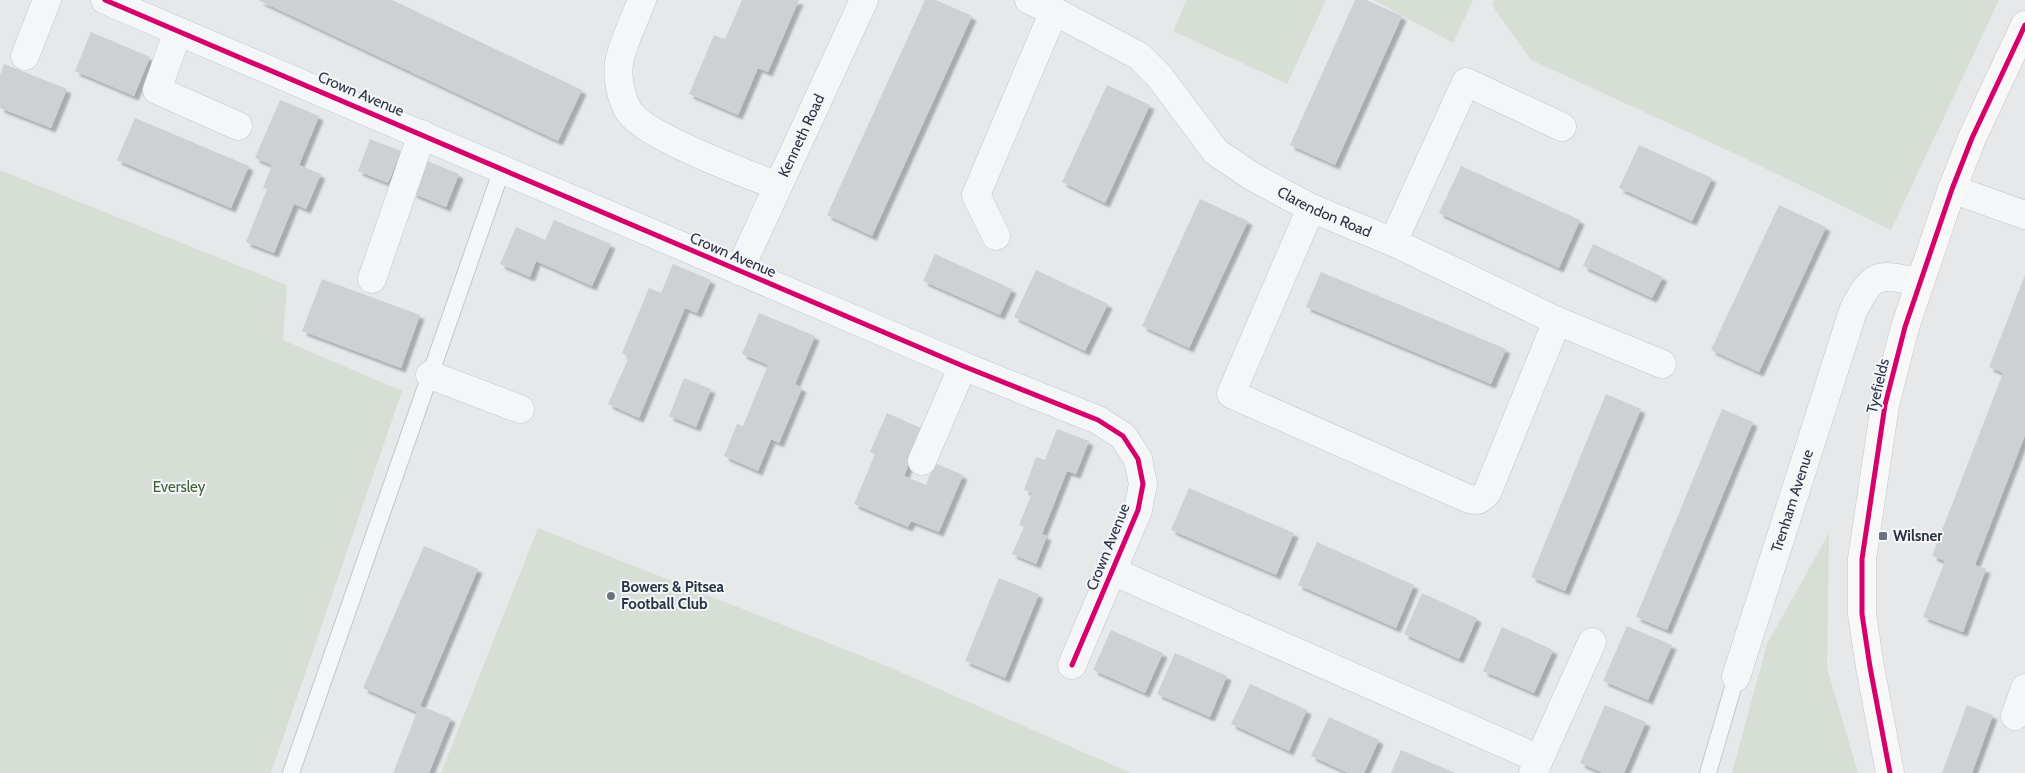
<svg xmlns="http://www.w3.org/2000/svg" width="2025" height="773" font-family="Cabin,sans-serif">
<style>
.green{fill:#d6ded6}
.building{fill:#ced0d3;filter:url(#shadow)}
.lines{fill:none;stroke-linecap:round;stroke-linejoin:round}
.lane-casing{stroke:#c4c6c8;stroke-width:18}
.street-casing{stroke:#c4c6c8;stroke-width:29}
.secondary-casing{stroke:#c4c6c8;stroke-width:29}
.lane{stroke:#f5f6f7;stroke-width:16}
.street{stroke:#f5f6f7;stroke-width:28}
.secondary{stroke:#f8f8f8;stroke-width:28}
.cycleway-casing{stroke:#f4f6f9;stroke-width:8}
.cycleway{stroke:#d6006c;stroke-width:5}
.poi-dot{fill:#6c737f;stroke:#f4f6f9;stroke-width:2}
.labels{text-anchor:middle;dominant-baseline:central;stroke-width:4;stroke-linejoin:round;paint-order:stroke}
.street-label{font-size:15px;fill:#2b3445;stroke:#f4f6f9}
.park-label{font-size:15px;fill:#3f6138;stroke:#f4f6f9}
.poi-label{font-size:15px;font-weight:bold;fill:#2b3445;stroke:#f4f6f9;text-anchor:start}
</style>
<defs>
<filter id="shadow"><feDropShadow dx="4.5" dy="4.5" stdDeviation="1" flood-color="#0004"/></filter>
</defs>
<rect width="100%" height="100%" fill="#e6e8ea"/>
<path class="green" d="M1187 0H1326L1287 84 1173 31Z
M1374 0H1473L1453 43Z
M1494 0H1999L1891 230 1738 155 1531 60 1492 5Z
M0 170 287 285 283 340 402 391 271 773H0Z
M538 528 884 665 1131 773H441Z
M1829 533 1827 668 1858 773H1732L1767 644Z"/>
<path class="building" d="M258 0H392L582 90 558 141Z
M742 0H799L768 72 758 68 738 115 689 94 714 35 725 39Z
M925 0H936L972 16 872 236 827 215Z
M1355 0H1366L1402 16 1335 165 1290 145Z
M91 32 150 57 134 96 75 71Z
M4 64 67 89 51 128 0 108V75Z
M1107 85 1150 105 1105 203 1062 182Z
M280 100 319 116 299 165 321 174 306 209 294 204 274 253 246 242 267 189 263 188 272 165 255 158Z
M135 118 249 166 231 208 117 160Z
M370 139 401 151 388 183 358 171Z
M1639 145 1712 178 1692 221 1619 188Z
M425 160 459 174 446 207 412 193Z
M1461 166 1580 220 1559 268 1439 213Z
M1200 199 1248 221 1189 348 1142 326Z
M1779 205 1826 227 1759 372 1711 350Z
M554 220 611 244 592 286 536 261 530 277 500 264 516 227 545 240Z
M1593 244 1663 277 1652 298 1583 266Z
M935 254 1012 289 1000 315 923 281Z
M673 264 711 280 697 313 685 308 639 418 608 404 629 357 622 353 649 288 661 293Z
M1036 270 1108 304 1085 351 1014 317Z
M1321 272 1506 349 1491 384 1306 307Z
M2025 275V435L1975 565 1986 569 1963 632 1923 617 1945 561 1932 556 2003 373 1989 367Z
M322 279 420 315 401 368 302 331Z
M759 313 815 336 795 384 802 388 779 443 771 439 758 471 724 456 737 424 743 426 768 365 742 354Z
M684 378 711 389 696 427 669 416Z
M1606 394 1641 409 1565 591 1531 577Z
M1722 409 1753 422 1667 630 1636 617Z
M887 413 923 429 904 476 926 485 935 463 963 475 939 532 911 521 908 527 854 504 875 454 870 452Z
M1057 429 1089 441 1076 474 1067 471 1042 534 1047 536 1036 564 1012 554 1024 527 1019 525 1032 493 1024 490 1036 457 1045 460Z
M1189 488 1294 533 1276 575 1171 530Z
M1317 542 1414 585 1396 628 1298 585Z
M424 546 478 569 420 706 451 718 429 773H393L417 712 363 688Z
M999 578 1039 594 1005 678 965 661Z
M1422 593 1477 618 1459 659 1404 634Z
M1627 626 1672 645 1648 700 1603 681Z
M1502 627 1553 650 1534 693 1483 671Z
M1111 630 1163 653 1145 693 1093 670Z
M1175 653 1227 676 1210 717 1157 694Z
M1250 684 1307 710 1289 751 1231 724Z
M1605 705 1646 722 1624 773H1603L1580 763Z
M1967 705 1993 715 1972 773H1942Z
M1329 717 1379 740 1364 773H1348L1311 756Z
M1401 750 1455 773H1391Z"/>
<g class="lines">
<g class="lane-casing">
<path id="lane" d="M291 773 502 169
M1708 773 1736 677"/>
</g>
<g class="street-casing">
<g id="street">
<path d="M105 0 963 366 1098 420 1123 436 1138 459 1143 484 1138 510 1072 665"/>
<path d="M642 0C635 19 625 38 620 58 616 73 620 96 628 110 643 136 747 174 778 186"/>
<path id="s1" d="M1029 0 1054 11 1139 56 1159 76 1216 152 1253 177 1311 208 1393 242 1557 321 1662 364"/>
<path d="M178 31 157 90 238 126"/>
<path d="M25 56 47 0"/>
<path d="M1952 189 2025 215"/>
<path d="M1311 208 1231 394 1469 499 1478 500 1487 493 1557 321"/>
<path d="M996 236 976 195 1054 11"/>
<path d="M1393 242 1466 82 1562 127"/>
<path id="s2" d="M739 271 864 0"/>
<path d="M372 279 422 134"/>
<path d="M430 375 520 409"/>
<path d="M922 461 963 366"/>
<path d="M1112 571 1539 759"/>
<path id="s3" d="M1736 677 1853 311C1873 271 1878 273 1920 283"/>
<path d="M2015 716 2025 688"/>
<path d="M1533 773 1592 642"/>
</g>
</g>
<g class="secondary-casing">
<path id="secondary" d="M1890 773 1870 667 1862 614V559L1885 405 1905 327 1952 189 1972 138 2025 25"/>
</g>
<use href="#lane" class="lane"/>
<use href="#street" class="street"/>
<use href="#secondary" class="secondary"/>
<g class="cycleway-casing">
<path id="cycleway" d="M105 0 963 366 1098 420 1123 436 1138 459 1143 484 1138 510 1072 665
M1890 773 1870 667 1862 614V559L1885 405 1905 327 1952 189 1972 138 2025 25"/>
</g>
<use href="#cycleway" class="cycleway"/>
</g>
<g class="poi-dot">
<rect x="1878" y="531" width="10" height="10" rx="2.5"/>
<circle cx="611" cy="596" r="5"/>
</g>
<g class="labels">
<g class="street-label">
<text transform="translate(361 94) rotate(23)">Crown Avenue</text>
<text stroke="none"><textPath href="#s2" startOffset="149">Kenneth Road</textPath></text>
<text stroke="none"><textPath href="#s1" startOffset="371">Clarendon Road</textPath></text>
<text transform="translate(733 255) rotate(23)">Crown Avenue</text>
<text transform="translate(1878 386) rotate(-77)">Tyefields</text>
<text stroke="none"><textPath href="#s3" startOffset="185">Trenham Avenue</textPath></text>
<text transform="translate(1108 547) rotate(-68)">Crown Avenue</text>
</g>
<g class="park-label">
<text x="179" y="487">Eversley</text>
</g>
<g class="poi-label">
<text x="1893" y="536">Wilsner</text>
<text x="621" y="587">Bowers &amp; Pitsea<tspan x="621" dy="17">Football Club</tspan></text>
</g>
</g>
</svg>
